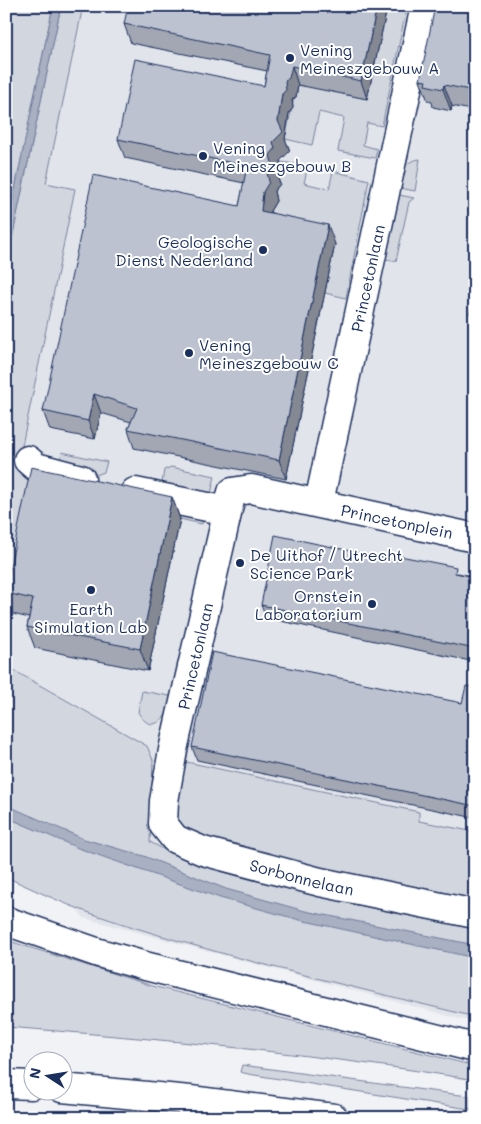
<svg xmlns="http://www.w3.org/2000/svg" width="481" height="1124" font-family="Mali,sans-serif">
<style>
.built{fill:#e1e4ea}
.green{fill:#d2d6df;stroke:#76829e}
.water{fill:#a8b0c2;stroke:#707c9a}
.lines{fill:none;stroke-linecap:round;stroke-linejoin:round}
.minor-casing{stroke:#1b2f5e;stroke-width:31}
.highway-casing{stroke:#1b2f5e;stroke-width:31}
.minor{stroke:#fff;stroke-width:28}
.highway{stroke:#fff;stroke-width:28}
.wall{fill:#a2a7b3;stroke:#1b2f5e}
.shaded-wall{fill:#848892;stroke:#1b2f5e}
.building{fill:#bcc2d0;stroke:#1b2f5e}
.poi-dot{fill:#1b2f5e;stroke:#fff;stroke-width:2}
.labels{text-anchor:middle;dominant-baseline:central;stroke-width:4;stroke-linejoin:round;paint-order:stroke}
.poi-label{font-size:16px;fill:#1b2f5e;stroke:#fff;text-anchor:start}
.street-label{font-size:16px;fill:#1b2f5e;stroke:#fff}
</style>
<rect width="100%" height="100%" fill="#f1f2f5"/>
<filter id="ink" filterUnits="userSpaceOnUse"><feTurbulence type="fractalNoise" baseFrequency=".02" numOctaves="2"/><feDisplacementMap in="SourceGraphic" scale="10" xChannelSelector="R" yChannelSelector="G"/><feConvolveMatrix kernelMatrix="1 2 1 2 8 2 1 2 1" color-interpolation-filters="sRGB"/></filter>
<g filter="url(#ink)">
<path class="built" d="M63 6H475V1023L84 918 6 824V301Z"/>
<path class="green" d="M6 6H53L6 232Z
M61 6H83L46 183 75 189 18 465 203 517 202 524 39 488 28 498 6 601V267Z
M354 6H407L382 126 367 123 363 145 377 149 375 158 338 151 344 118 319 112 312 145 285 139 297 84 367 99Z
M420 159 415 191 400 188C404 171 401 162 420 159Z
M281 162 308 166 304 183 329 189 333 171 369 180 346 298 325 293 266 229Z
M399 195 414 198 409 202 396 261 385 259Z
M62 452 107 462 104 472 96 475 67 470 60 460Z
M171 467 215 476 211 494 161 490 164 470Z
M6 666 147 746 153 760 150 842C187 864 231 874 272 885 339 902 407 915 475 929V1017C345 985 213 955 87 912 59 902 33 889 6 877Z
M142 691 175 697C169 714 153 739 138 712Z
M182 761 419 812V821L475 832V905L205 839 174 823Z
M6 940 156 987 475 1066V1080C319 1054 163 1039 6 1027Z
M242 1065 475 1097V1110L248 1074 240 1072Z"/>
<path class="water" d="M53 6H61L6 267V232Z
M6 805 84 839 144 856 226 889 305 911 475 945V958L300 920 220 898 78 848 13 820 6 817Z"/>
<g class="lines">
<g class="minor-casing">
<g id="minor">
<path d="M28 460 36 467 81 479"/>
<path d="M135 492 227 511"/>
<path id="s1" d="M319 502 425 6"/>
<path id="s2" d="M475 538 251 489 232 492 173 750 164 801 163 824 175 839 203 851 320 882 475 914"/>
</g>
</g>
<g class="highway-casing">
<path id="highway" d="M6 921 99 953 145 966 475 1048
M6 1084 32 1085
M62 1088 190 1100 334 1118"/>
</g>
<use href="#minor" class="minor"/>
<use href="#highway" class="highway"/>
</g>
<path class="wall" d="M475 11V111L452 106 451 111 433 107 432 102 428 101 420 80Z
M386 13 367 99 298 85 296 97 292 100 293 108 289 113 285 139 290 151 280 161 282 168 276 174 280 184 274 191 276 201 270 211V212L335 244 286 479 134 448 128 429 131 422 101 413 95 439 50 430 43 411 239 206 244 183 125 158 118 139 264 86 267 71 131 43 124 24Z
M475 292V325L470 313Z
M172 497 180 519 148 671 35 648 27 627 29 618 13 614 6 596V586Z
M458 573 475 577V662L266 618 261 605Z
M475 687V818L197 760 192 747 462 703Z"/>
<path class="shaded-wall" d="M377 6H384L386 13 367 99 361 81Z
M292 66 298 85 296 97 292 100 293 108 289 113 285 139 290 151 280 161 282 168 276 174 280 184 274 191 276 201 270 211 268 229 261 211 263 192 270 155 278 121 282 94 285 81Z
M444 85 452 106 451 111 443 89Z
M328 225 335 244 286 479 279 460Z
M94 394 101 413 95 439 88 421Z
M172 497 180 519 148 671 140 649Z"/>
<path class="building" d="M128 6H377L361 81 292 66 289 78 285 81 286 90 282 94 278 121 283 132 273 142 275 149 270 155 273 166 267 172 269 182 263 192 261 211 328 225 279 460 128 429 137 408 94 394 88 421 43 411 93 175 239 206 247 166 118 139 135 59 264 86 270 55 124 24Z
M435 6H453L475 11V91L444 85 443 89 425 85 426 81 420 80Z
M475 292V314L470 313Z
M31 467 172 497 140 649 27 627 33 599 6 593V586Z
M275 535 399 561 400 556 436 563 456 567 455 573 475 577V649L261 605Z
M212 652 462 703 466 686 475 687V806L192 747Z"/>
</g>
<g class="poi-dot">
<circle cx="290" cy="58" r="5"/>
<circle cx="203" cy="156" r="5"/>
<circle cx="263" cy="250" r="5"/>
<circle cx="189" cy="353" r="5"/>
<circle cx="240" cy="563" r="5"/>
<circle cx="91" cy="590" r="5"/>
<circle cx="372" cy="604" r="5"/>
</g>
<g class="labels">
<g class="poi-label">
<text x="300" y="49">Vening<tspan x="300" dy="18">Meineszgebouw A</tspan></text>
<text x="213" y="147">Vening<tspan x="213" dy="18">Meineszgebouw B</tspan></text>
<text x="253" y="241" text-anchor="end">Geologische<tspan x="253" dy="18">Dienst Nederland</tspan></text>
<text x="199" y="344">Vening<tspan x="199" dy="18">Meineszgebouw C</tspan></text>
<text x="250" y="554">De Uithof / Utrecht<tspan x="250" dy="18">Science Park</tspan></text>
<text x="362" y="595" text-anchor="end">Ornstein<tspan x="362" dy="18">Laboratorium</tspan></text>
<text x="91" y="608" text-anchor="middle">Earth<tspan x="91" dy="18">Simulation Lab</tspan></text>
</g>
<g class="street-label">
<text stroke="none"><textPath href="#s1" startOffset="229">Princetonlaan</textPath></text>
<text transform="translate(397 521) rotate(12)">Princetonplein</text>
<text transform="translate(195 656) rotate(-77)">Princetonlaan</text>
<text stroke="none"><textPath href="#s2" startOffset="740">Sorbonnelaan</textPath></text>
</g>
</g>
<rect width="481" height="1124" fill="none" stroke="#fff" stroke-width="25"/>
<rect x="12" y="12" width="456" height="1099" fill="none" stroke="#1b2f5e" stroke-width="2" filter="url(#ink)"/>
<g transform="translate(48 1076) rotate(282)"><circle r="24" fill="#ffffff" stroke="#a4acbf"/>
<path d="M0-4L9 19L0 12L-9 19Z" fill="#1b2f5e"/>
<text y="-8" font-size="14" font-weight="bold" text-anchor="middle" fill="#1b2f5e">N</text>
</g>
</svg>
